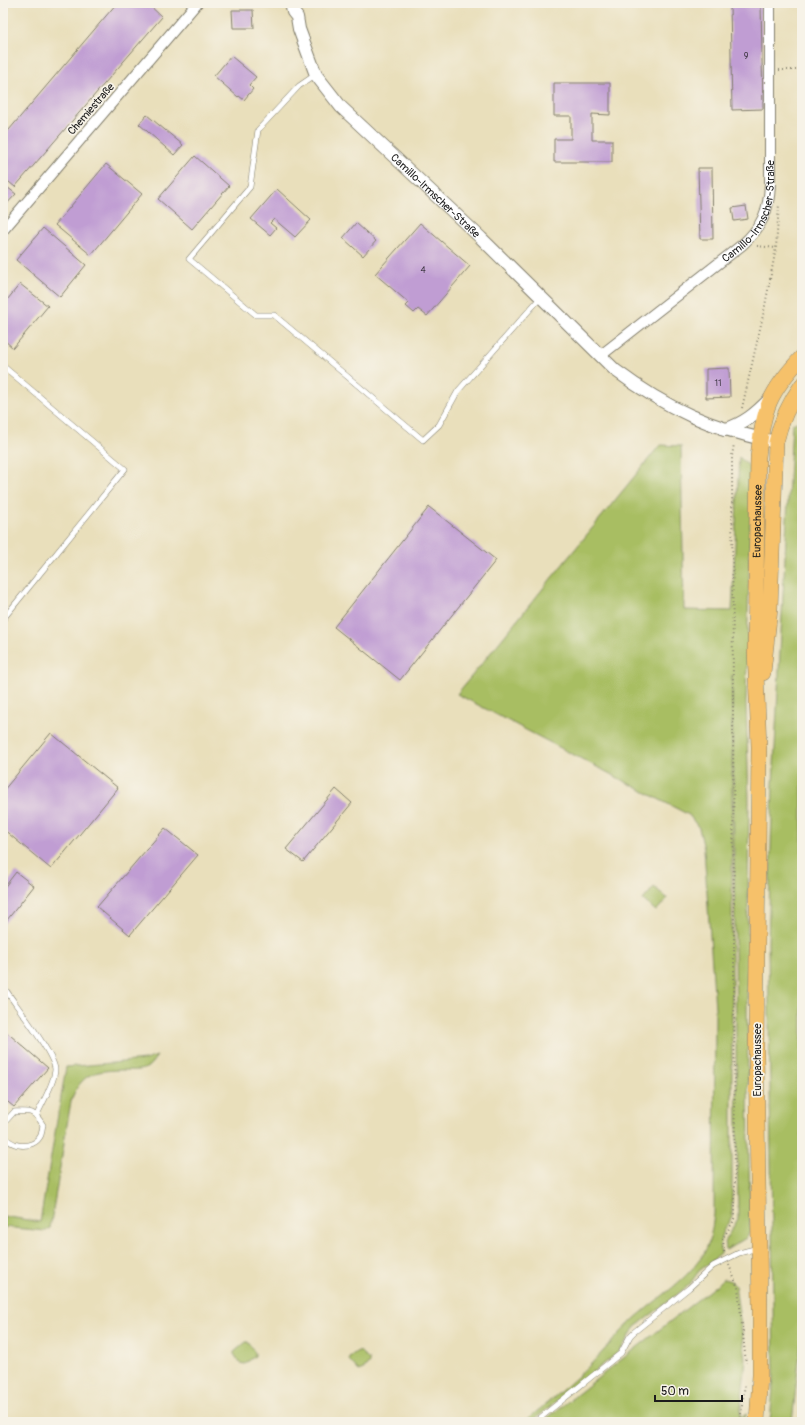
<svg xmlns="http://www.w3.org/2000/svg" width="805" height="1425" font-family="Pangolin,sans-serif">
<style>
.green{fill:#a8be62;stroke:#626d3f}
.building{fill:#c09dd3}
.lines{fill:none;stroke-linecap:round;stroke-linejoin:round}
.service-casing{stroke:#827e6c;stroke-width:6}
.minor-casing{stroke:#827e6c;stroke-width:12}
.tertiary-casing{stroke:#827e6c;stroke-width:14}
.primary-casing{stroke:#827e6c;stroke-width:16}
.path{stroke:#827e6c;stroke-width:2;stroke-dasharray:1 3;stroke-linecap:butt}
.service{stroke:#fff;stroke-width:5}
.minor{stroke:#fff;stroke-width:10}
.tertiary{stroke:#fff;stroke-width:12}
.primary{stroke:#f6c16b;stroke-width:15}
.labels{text-anchor:middle;dominant-baseline:central;stroke-width:3.5;stroke-linejoin:round;paint-order:stroke}
.number-label{font-size:9px;fill:#453c4a}
.street-label{font-size:11px;fill:#1c1c1c;stroke:#f7f3e8}
</style>
<rect width="100%" height="100%" fill="#f7f3e8"/>
<filter id="ink" filterUnits="userSpaceOnUse"><feTurbulence type="fractalNoise" baseFrequency=".025" numOctaves="2"/><feDisplacementMap in="SourceGraphic" scale="8" xChannelSelector="R" yChannelSelector="G"/><feConvolveMatrix kernelMatrix="1 2 1 2 8 2 1 2 1" color-interpolation-filters="sRGB"/></filter>
<filter id="wash" filterUnits="userSpaceOnUse"><feTurbulence type="fractalNoise" baseFrequency=".012" numOctaves="4" result="noise"/><feDisplacementMap in="SourceGraphic" scale="16" xChannelSelector="R" yChannelSelector="G"/><feGaussianBlur stdDeviation="0.9" result="paint"/><feColorMatrix in="noise" values="0 0 0 0 0 0 0 0 0 0 0 0 0 0 0 0 0 1.4 0 .05"/><feComposite in="paint" operator="in"/></filter>
<g filter="url(#wash)">
<rect width="100%" height="100%" fill="#e9dfbb"/>
<path class="green" d="M802 420V1334L792 1422H770L774 1376 768 942 773 785 792 424Z
M660 445 681 446 684 610 732 611 739 457 750 467 751 486 746 703 749 801 747 1001 750 1231 746 1238 726 1250 725 1240 738 1219 732 675V1216C729 1223 722 1230 721 1237 719 1243 722 1249 721 1254L699 1271 689 1285 683 1290 635 1327 620 1351 531 1422H524C546 1404 568 1386 589 1366 604 1351 618 1334 633 1320 656 1299 683 1283 701 1258 710 1245 712 1230 714 1214L715 1008 704 849 699 828 689 815 457 694Z
M654 887 666 897 667 899 656 911 643 900Z
M157 1056C153 1061 150 1067 144 1069 138 1071 131 1070 125 1070 97 1070 81 1072 71 1101L50 1228 46 1231 3 1227V1216L40 1222 66 1067 145 1060Z
M724 1279 731 1281 735 1286 746 1359 740 1417 747 1414 742 1422H542Z
M246 1342H248L255 1353V1356L245 1364 240 1363 234 1354V1352Z
M358 1351H360L369 1360V1363L365 1368 359 1371 349 1360 353 1354Z"/>
<g id="blocks">
<path class="building" d="M117 3H147L162 17 15 187 3 177V137Z
M730 3H761L763 109 732 110Z
M232 10H253L254 28H233Z
M231 56 256 77 249 85 253 89 244 100 239 96 238 97 214 76Z
M554 83H610V115L592 114V140H612V162H554V139H571V116H554Z
M147 115 183 145 174 155 139 124Z
M195 156 229 186 192 229 158 199Z
M106 164 142 194 91 255 55 225Z
M698 168H712L713 239H700Z
M3 184 16 194 3 208Z
M277 189 311 220 295 237 274 219 270 223 276 228 270 235 251 219Z
M746 206 748 219 734 221 732 208Z
M356 223 376 241 363 256 343 238Z
M420 223 470 266 427 316 418 309 414 313 406 306 409 303 375 274Z
M43 228 86 265 60 297 16 260Z
M20 284 48 306 13 348 3 339V305Z
M729 368 730 397 706 398V369Z
M429 507 496 560 400 680 334 627Z
M51 733 118 788 51 869 3 829V791Z
M336 789 352 803 303 862 286 849Z
M165 828 198 855 130 935 97 907Z
M16 872 34 886 3 925V889Z
M3 1029 48 1068 14 1107 3 1098Z"/>
</g>
</g>
<g filter="url(#ink)">
<use href="#blocks" fill-opacity="0" stroke="#827e6c" stroke-width="1"/>
<g class="lines">
<g class="service-casing">
<path id="service" d="M315 75 299 86 258 130 250 187 189 259 256 315H274L423 440 439 425 458 391 541 297
M3 366 125 469 3 619
M3 986C14 1003 53 1052 55 1069 55 1082 42 1103 37 1115
M3 1124 14 1112C30 1111 34 1110 43 1125 42 1128 42 1132 41 1135 34 1151 6 1148 3 1131
M535 1422 621 1353 630 1336 634 1332 689 1288 713 1266 739 1253 758 1248"/>
</g>
<g class="minor-casing">
<g id="minor">
<path d="M3 230 197 3"/>
<path id="s1" d="M600 356 742 245C762 227 769 211 770 184V3"/>
</g>
</g>
<g class="tertiary-casing">
<g id="tertiary">
<path id="s2" d="M291 3 293 12 297 17 299 29 316 75 341 107 481 238 615 370C667 409 712 429 776 442"/>
<path d="M724 430C745 423 755 414 770 399"/>
</g>
</g>
<g class="primary-casing">
<g id="primary">
<path d="M763 673 770 609 776 442C781 420 789 403 802 385"/>
<path id="s3" d="M757 1422 760 1375V1309L756 1052 759 747 755 648 758 457C763 409 769 392 802 357"/>
</g>
</g>
<path class="path" d="M779 70H802
M757 246 776 248
M742 408 764 311 776 248 779 204
M724 1252 723 1238 733 1222 735 1216 732 456 734 444
M729 1265 738 1288 746 1363
M740 1422 745 1383"/>
<use href="#service" class="service"/>
<use href="#minor" class="minor"/>
<use href="#tertiary" class="tertiary"/>
<use href="#primary" class="primary"/>
</g>
</g>
<g class="labels">
<g class="number-label">
<text x="746" y="56">9</text>
<text x="423" y="270">4</text>
<text x="718" y="383">11</text>
</g>
<g class="street-label">
<text transform="translate(91 109) rotate(-49)">Chemiestraße</text>
<text stroke="none"><textPath href="#s2" startOffset="247">Camillo-Irmscher-Straße</textPath></text>
<text stroke="none"><textPath href="#s1" startOffset="215">Camillo-Irmscher-Straße</textPath></text>
<text stroke="none"><textPath href="#s3" startOffset="901">Europachaussee</textPath></text>
<text transform="translate(757 1060) rotate(-90)">Europachaussee</text>
</g>
</g>
<rect width="805" height="1425" fill="none" stroke="#f7f3e8" stroke-width="16"/>
<path d="M655 1395v6h87v-6" fill="none" stroke="#1c1c1c" stroke-width="2"/>
<text x="661" y="1395" font-size="12" fill="#1c1c1c" stroke="#f7f3e8" stroke-width="3" paint-order="stroke">50 m</text>
</svg>
